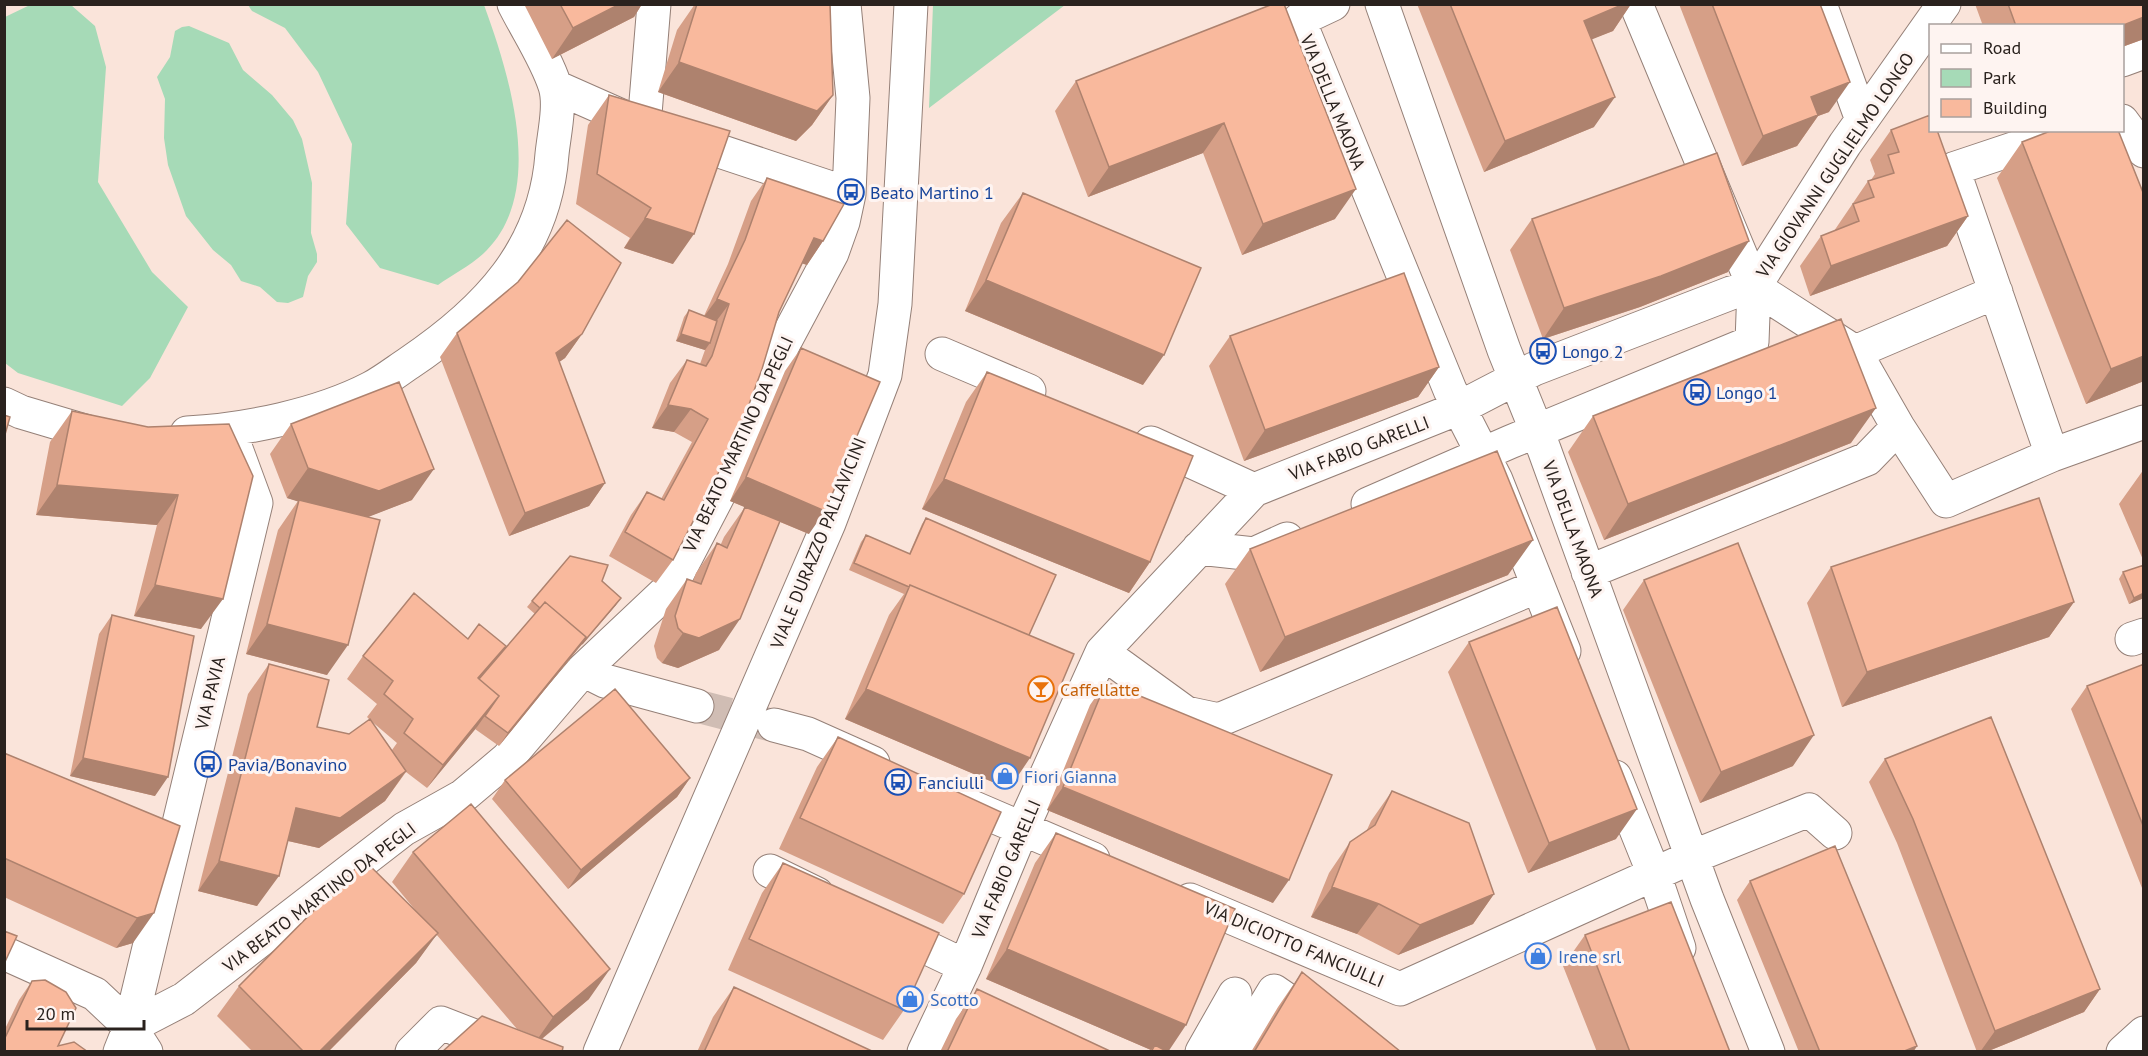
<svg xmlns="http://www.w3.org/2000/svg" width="2148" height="1056" font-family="'PT Sans',sans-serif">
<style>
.green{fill:#a6dab7}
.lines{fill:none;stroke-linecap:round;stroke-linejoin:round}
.minor-tunnel{stroke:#d0bdb4;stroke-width:33;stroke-dasharray:33 16;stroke-linecap:butt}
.minor-casing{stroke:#958078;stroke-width:35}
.minor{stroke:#fff;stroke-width:33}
.wall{fill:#d69f87;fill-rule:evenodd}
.shaded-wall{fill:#ae826e}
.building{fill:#f9b99d;stroke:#ae826e;stroke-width:1.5}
.labels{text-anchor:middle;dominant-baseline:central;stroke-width:6;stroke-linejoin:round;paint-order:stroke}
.street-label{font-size:18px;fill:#2a221e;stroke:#fef4f1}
.transit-label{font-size:18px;fill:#164399;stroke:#fef4f1;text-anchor:start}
.food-label{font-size:18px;fill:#c56008;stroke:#fef4f1;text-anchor:start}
.shop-label{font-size:18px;fill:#366cbe;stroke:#fef4f1;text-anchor:start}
</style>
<rect width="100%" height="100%" fill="#fae4da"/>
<path class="green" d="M32 4 71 5 95 26 106 67 98 182 152 272 188 307 150 378 122 406 18 373 5 363V17Z
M248 5H484C509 73 546 190 487 250 474 264 453 274 438 285L380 268 346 224 352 144 318 72 285 28 252 11Z
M933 5V4L1065 5 929 108Z
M189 26 229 43 243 70 272 95 293 120 302 139 312 183 311 233 317 254V262L308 276 303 297 288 303 277 302 260 287 241 281 231 265 213 250 186 216 168 165 164 138 165 99 157 77 170 57 175 31 182 27Z"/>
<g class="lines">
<path class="minor-tunnel" d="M697 706 771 725"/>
<g class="minor-casing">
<path id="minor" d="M1333 4 1299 20 1450 390 1496 480 1564 651
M1382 4 1504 350 1544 449 1707 899 1768 1052
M1636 4 1754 287 1855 352 1996 292
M1820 4 1862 120
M2122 60 2144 52
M556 87 644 126 849 194
M2122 121 2144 151
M644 126 654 4
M1855 352 1898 427 1946 501 2052 455 2144 422
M942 354 1029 391
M4 404 21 412 105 437
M187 433C245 430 319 415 371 388 384 381 397 371 409 363 486 311 545 250 552 154 554 134 561 105 555 86 546 58 527 30 514 4
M1151 443 1254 490
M2052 455 1953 169 2070 130
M1368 504 1510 442 1752 342 1754 287 1845 144 1944 4
M1199 548 1254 554 1287 539
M1588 572 1867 459 1898 427
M2132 639 2144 635
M1102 652 1186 713 1219 720 1538 586
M583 670 605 681 697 706
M774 725 808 734 873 763
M1615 777 1654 874 1679 948
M958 801 1093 859
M770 871 817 894
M1190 900 1400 989 1692 857 1809 810 1835 833
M890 930 965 966
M4 953 95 994 130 1027 146 1052
M130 1027 184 999 404 829 463 796 507 759 583 670 670 588 720 492 783 345 832 253 843 222 849 194 853 98 844 4
M120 1052 130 1027 256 503 235 446
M412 1052 441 1023 515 1052
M600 1052 829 523 885 375 895 304 911 4
M924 1052 965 966 1022 829 1102 652 1254 490 1459 408 1534 369 1731 293 1754 287
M1202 1052 1235 994
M1237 1052 1274 991 1363 1052
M2123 1052 2144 1033"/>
</g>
<use href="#minor" class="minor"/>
</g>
<path class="wall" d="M524 4H642L634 17 552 59Z
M695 4H830L833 95 812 125 796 141 658 92 677 30Z
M1273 4 1335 219 1242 255 1203 153 1088 197 1055 111 1076 81Z
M1417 4H1631L1613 31 1591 39 1594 127 1484 172Z
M1679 4H1820L1829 112 1818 116 1797 146 1742 166Z
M1975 4H2144V39L2122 47V26H1983Z
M609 95 673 264 624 248 630 238 576 204 588 125Z
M1891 130 1968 216 1947 246 1810 296 1800 266 1821 236 1834 231 1868 181 1871 180 1875 174 1870 160Z
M2022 142 2144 381 2086 404 1997 178Z
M767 178 823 241 807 265 802 263 779 312 673 560 656 583 609 556 631 515 647 492 661 499 692 442 674 432 652 428 670 383 687 360 700 364 705 350 676 341 684 317 689 310 704 316 728 264 751 201Z
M1023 193 1143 385 965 311 1001 223Z
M1532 219 1728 272 1640 307 1543 339 1510 250Z
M457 333 582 334 565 358 559 362 605 483 589 506 509 536 440 357Z
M1230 336 1439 367 1418 397 1244 461 1209 366Z
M801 348 809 534 780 522 719 650 678 668 662 663 657 658 654 646 666 609 687 579 693 581 696 573 717 543 721 544 724 537 745 507 730 501 785 371Z
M987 372 1150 562 1129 593 922 509 966 402Z
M72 411 148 427 229 424 201 629 134 616 157 525 36 515 50 442Z
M1593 416 1851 443 1604 540 1568 452Z
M291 424 412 500 367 517 327 675 246 654 278 530 298 501 287 498 270 454Z
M2144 469V562L2119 504Z
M926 518 1029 635 1009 789 845 719 889 615 904 594 849 570 861 542 866 535 909 554 922 524Z
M1250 549 1508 575 1260 672 1225 584Z
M1831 567 2074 602 2049 637 1842 707 1807 603Z
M2123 572 2144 598 2129 604 2119 579Z
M1644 580 1793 766 1700 803 1623 610Z
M602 581 616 605 577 650 499 746 475 729 477 727 427 788 406 772 385 801 319 848 288 841 257 906 198 891 248 694 269 664 317 727 349 734 370 720 367 717 377 704 347 679 363 656 468 639 499 655 535 614 527 607 532 601ZM370 720 397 743 392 750Z
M112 615 155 796 70 776 99 634Z
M1469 642 1616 839 1528 873 1448 672Z
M2144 664V893L2071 709 2087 686Z
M1106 682 1273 903 1047 810 1090 705Z
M838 737 964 894 943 924 779 849 817 767Z
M4 753 180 826 133 943 116 948 4 897Z
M1885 759 2100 989 2084 1012 1986 1052H1977L1897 843 1869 782Z
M690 778 677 797 568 889 492 799 505 780Z
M1392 791 1494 894 1473 924 1398 955 1357 934 1311 917 1329 873 1350 842 1366 832 1371 821Z
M1056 833 1168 1051V1052H1150L1151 1050 986 979 1035 863Z
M413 852 589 999 542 1039 517 1029 436 934 416 963 328 1052H253L217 1016 239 986 421 917 392 882Z
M783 863 904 1010 883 1040 728 970 762 893Z
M1750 881 1917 1046 1913 1052H1799L1737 900Z
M1585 935 1730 1052H1597L1563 966Z
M1302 972 1401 1052H1251L1278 1007Z
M32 981 58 1046 88 1052H4V1031L19 1000Z
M734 987 874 1052H697L713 1017Z
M977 989 1112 1052H940L956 1019Z"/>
<path class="shaded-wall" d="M620 4H642L634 17 552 59 573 28Z
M1624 4H1631L1613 31 1563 51 1584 21Z
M2144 17V39L2122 47V26H2121Z
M679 62 833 95 812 125 796 141 658 92Z
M1850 82 1829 112 1818 116 1797 146 1742 166 1763 136 1811 97Z
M1615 97 1594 127 1484 172 1505 141Z
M1224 123 1203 153 1088 197 1109 167Z
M1356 189 1335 219 1242 255 1263 224Z
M1968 216 1947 246 1810 296 1831 266Z
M645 218 694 234 673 264 624 248Z
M814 238 823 241 807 265 798 262Z
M1749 241 1728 272 1640 307 1543 339 1564 308Z
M986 280 1164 355 1143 385 965 311Z
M717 299 729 304 712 327 700 322Z
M582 334 565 358 539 376 556 353Z
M681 334 710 343 705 350 676 341Z
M2144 356V381L2086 404 2111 369Z
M1439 367 1418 397 1244 461 1265 430Z
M668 405 691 409 674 432 652 428Z
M1876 408 1851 443 1604 540 1628 504Z
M308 468 434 469 412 500 358 521 287 498Z
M746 477 825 511 809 534 730 501Z
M944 479 1150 562 1129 593 922 509Z
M605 483 589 506 509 536 525 513Z
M57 485 178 495 157 525 36 515Z
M1533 540 1508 575 1260 672 1285 637Z
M155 585 223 599 201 629 134 616Z
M2144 593V598L2129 604 2134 598Z
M621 598 616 605 577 650 499 746 508 733 586 637Z
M2074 602 2049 637 1842 707 1867 672Z
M740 619 719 650 678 668 662 663 683 633Z
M267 624 348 645 327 675 246 654Z
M866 689 1030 758 1009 789 845 719Z
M499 696 477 727 427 788 443 765Z
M1814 735 1793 766 1700 803 1721 772Z
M83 758 168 777 155 796 70 776Z
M406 771 385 801 319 848 275 838 296 808Z
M690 778 677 797 568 889 581 870Z
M1063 787 1289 880 1273 903 1047 810Z
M1637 809 1616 839 1528 873 1549 843Z
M219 861 279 876 257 906 198 891Z
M1332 887 1379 904 1357 934 1311 917Z
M1494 894 1473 924 1398 955 1420 925Z
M154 913 133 943 116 948 137 918Z
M438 933 416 963 328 1052H319Z
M1007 949 1186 1025 1168 1052 1155 1045 1151 1050 986 979Z
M610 969 589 999 532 1047 553 1017Z
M2100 989 2084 1012 1986 1052H1980L1995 1031Z
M1917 1046 1913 1052H1902Z"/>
<path class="building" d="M560 4H620L573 28Z
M697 4H830L833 95 817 111 679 62Z
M1273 4H1284L1356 189 1263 224 1224 123 1109 167 1076 81Z
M1450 4H1624L1584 21 1615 97 1505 141Z
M1712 4H1820L1850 82 1811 97 1818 115 1763 136Z
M2008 4H2144V17L2121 26H2016Z
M609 95 730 131 694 234 645 218 651 208 597 174Z
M1930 115V130H1937L1968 216 1831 266 1821 236 1859 221 1853 204 1874 197 1868 181 1894 173 1888 155 1899 152 1891 130Z
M2053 130H2118L2144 195V356L2111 369 2022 142Z
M1717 153 1749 241 1661 276 1564 308 1532 219Z
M767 178 844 204 823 241 814 238 779 312 762 369 737 437 673 560 625 532 647 492 664 500 708 419 691 409 668 405 687 360 706 366 712 356 729 304 717 299 745 240Z
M1023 193 1201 268 1164 355 986 280Z
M567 220 621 263 582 334 556 353 605 483 525 513 457 333 518 282Z
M1404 273 1439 367 1265 430 1230 336Z
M689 310 717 321 710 343 681 334Z
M1841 319 1876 408 1628 504 1593 416Z
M801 348 880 382 825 511 746 477Z
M987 372 1193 456 1150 562 944 479Z
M399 382 434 469 379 491 308 468 291 424Z
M72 411 148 427 229 424 253 476 223 599 155 585 178 495 57 485Z
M4 415 10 417 4 438Z
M1497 451 1533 540 1285 637 1250 549Z
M2039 498 2074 602 1867 672 1831 567Z
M299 500 380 520 348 645 267 624Z
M745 507 780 521 740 619 699 638 683 633 678 628 675 616 687 579 701 584 717 543 727 548Z
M926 518 1056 575 1029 635 910 585 909 587 854 563 866 535 910 554Z
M1738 543 1814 735 1721 772 1644 580Z
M570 556 608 565 602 581 621 598 582 644 586 637 545 602 540 608 532 601Z
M2144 565V593L2134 598 2123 572Z
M910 585 1074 654 1030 758 866 689Z
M414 593 468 639 479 624 506 646 478 678 499 696 443 765 404 733 413 719 384 694 393 681 363 656Z
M545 602 586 637 508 733 485 716 499 696 479 679Z
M1557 607 1637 809 1549 843 1469 642Z
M112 615 194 636 168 777 83 758Z
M269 664 329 680 317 727 349 734 370 719 406 771 340 818 296 808 279 876 219 861Z
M2144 664V828L2087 686Z
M1106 682 1332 775 1289 880 1063 787Z
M615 689 690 778 581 870 505 780Z
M1991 717 2100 989 1995 1031 1913 819 1885 759Z
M838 737 1001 812 964 894 800 818Z
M4 753 180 826 154 913 137 918 4 858Z
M1392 791 1469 823 1494 894 1420 925 1379 904 1332 887 1350 842 1375 825Z
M471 804 610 969 553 1017 413 852Z
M1056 833 1235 909 1186 1025 1007 949Z
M1835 846 1917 1046 1902 1052H1820L1750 881Z
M364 860 438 933 319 1052H304L239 986Z
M783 863 939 933 904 1010 749 939Z
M1671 902 1730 1052H1630L1585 935Z
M4 931 17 936 4 964Z
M1302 972 1401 1052H1254Z
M45 980 66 992 76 1008 58 1046 74 1042 88 1052H4V1040L32 981Z
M734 987 874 1052H704Z
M977 989 1112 1052H947Z
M482 1016 563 1047 562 1052H442Z
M1155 1045 1168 1052H1151Z"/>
<defs>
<g id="bus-ring" transform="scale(1.35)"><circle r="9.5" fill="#fef4f1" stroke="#1a4fb4" stroke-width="1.5"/><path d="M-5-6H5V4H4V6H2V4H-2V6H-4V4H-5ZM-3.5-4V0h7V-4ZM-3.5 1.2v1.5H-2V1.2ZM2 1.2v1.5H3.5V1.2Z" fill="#1a4fb4"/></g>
<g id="bar-ring" transform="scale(1.35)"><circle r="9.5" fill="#fef4f1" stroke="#e8710a" stroke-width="1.5"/><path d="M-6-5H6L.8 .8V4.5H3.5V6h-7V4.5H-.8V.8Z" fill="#e8710a"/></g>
<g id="shop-ring" transform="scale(1.35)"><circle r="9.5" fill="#fef4f1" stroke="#3f7fe0" stroke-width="1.5"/><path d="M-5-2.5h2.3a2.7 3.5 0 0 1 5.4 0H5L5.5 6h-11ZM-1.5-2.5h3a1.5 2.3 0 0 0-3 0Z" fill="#3f7fe0"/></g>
</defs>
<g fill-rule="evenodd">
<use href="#bus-ring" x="851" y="192"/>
<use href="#bus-ring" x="1543" y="351"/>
<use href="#bus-ring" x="1697" y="392"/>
<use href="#bar-ring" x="1041" y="689"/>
<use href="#bus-ring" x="208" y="764"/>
<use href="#shop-ring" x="1005" y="776"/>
<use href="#bus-ring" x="898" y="782"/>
<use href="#shop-ring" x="1538" y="956"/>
<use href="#shop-ring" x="910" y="999"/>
</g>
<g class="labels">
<g class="street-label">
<text transform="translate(1333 102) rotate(68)">VIA DELLA MAONA</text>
<text transform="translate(1835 165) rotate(-56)">VIA GIOVANNI GUGLIELMO LONGO</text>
<text transform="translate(738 444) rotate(-65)">VIA BEATO MARTINO DA PEGLI</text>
<text transform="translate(1359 448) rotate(-21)">VIA FABIO GARELLI</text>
<text transform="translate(1573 529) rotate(70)">VIA DELLA MAONA</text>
<text transform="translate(818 543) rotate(-68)">VIALE DURAZZO PALLAVICINI</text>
<text transform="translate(210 693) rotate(-76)">VIA PAVIA</text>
<text transform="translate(1006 869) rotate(-67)">VIA FABIO GARELLI</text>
<text transform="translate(319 897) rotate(-37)">VIA BEATO MARTINO DA PEGLI</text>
<text transform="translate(1294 944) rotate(23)">VIA DICIOTTO FANCIULLI</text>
</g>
<g class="transit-label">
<text x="870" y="192">Beato Martino 1</text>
<text x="1562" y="351">Longo 2</text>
<text x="1716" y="392">Longo 1</text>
<text x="228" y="764">Pavia/Bonavino</text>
<text x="918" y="782">Fanciulli</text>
</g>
<g class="food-label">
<text x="1060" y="689">Caffellatte</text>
</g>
<g class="shop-label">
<text x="1024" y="776">Fiori Gianna</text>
<text x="1558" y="956">Irene srl</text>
<text x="930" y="999">Scotto</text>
</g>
</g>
<rect width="2148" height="1056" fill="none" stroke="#2a221e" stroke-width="12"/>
<rect x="1929" y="24" width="195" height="108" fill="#fef4f1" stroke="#a9a09d" stroke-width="1.5"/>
<rect x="1941" y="44" width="30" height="9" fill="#ffffff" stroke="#a9a09d" stroke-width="1.5"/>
<text x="1983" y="54" font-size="18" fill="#2a221e">Road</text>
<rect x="1941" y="69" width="30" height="18" fill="#a6dab7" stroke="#a9a09d" stroke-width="1.5"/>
<text x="1983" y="84" font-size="18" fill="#2a221e">Park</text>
<rect x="1941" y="99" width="30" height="18" fill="#f9b99d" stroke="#a9a09d" stroke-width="1.5"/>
<text x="1983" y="114" font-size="18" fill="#2a221e">Building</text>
<path d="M27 1020v9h117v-9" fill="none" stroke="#2a221e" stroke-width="3"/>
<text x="36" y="1020" font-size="18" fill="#2a221e" stroke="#fef4f1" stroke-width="4.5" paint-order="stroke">20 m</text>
</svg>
